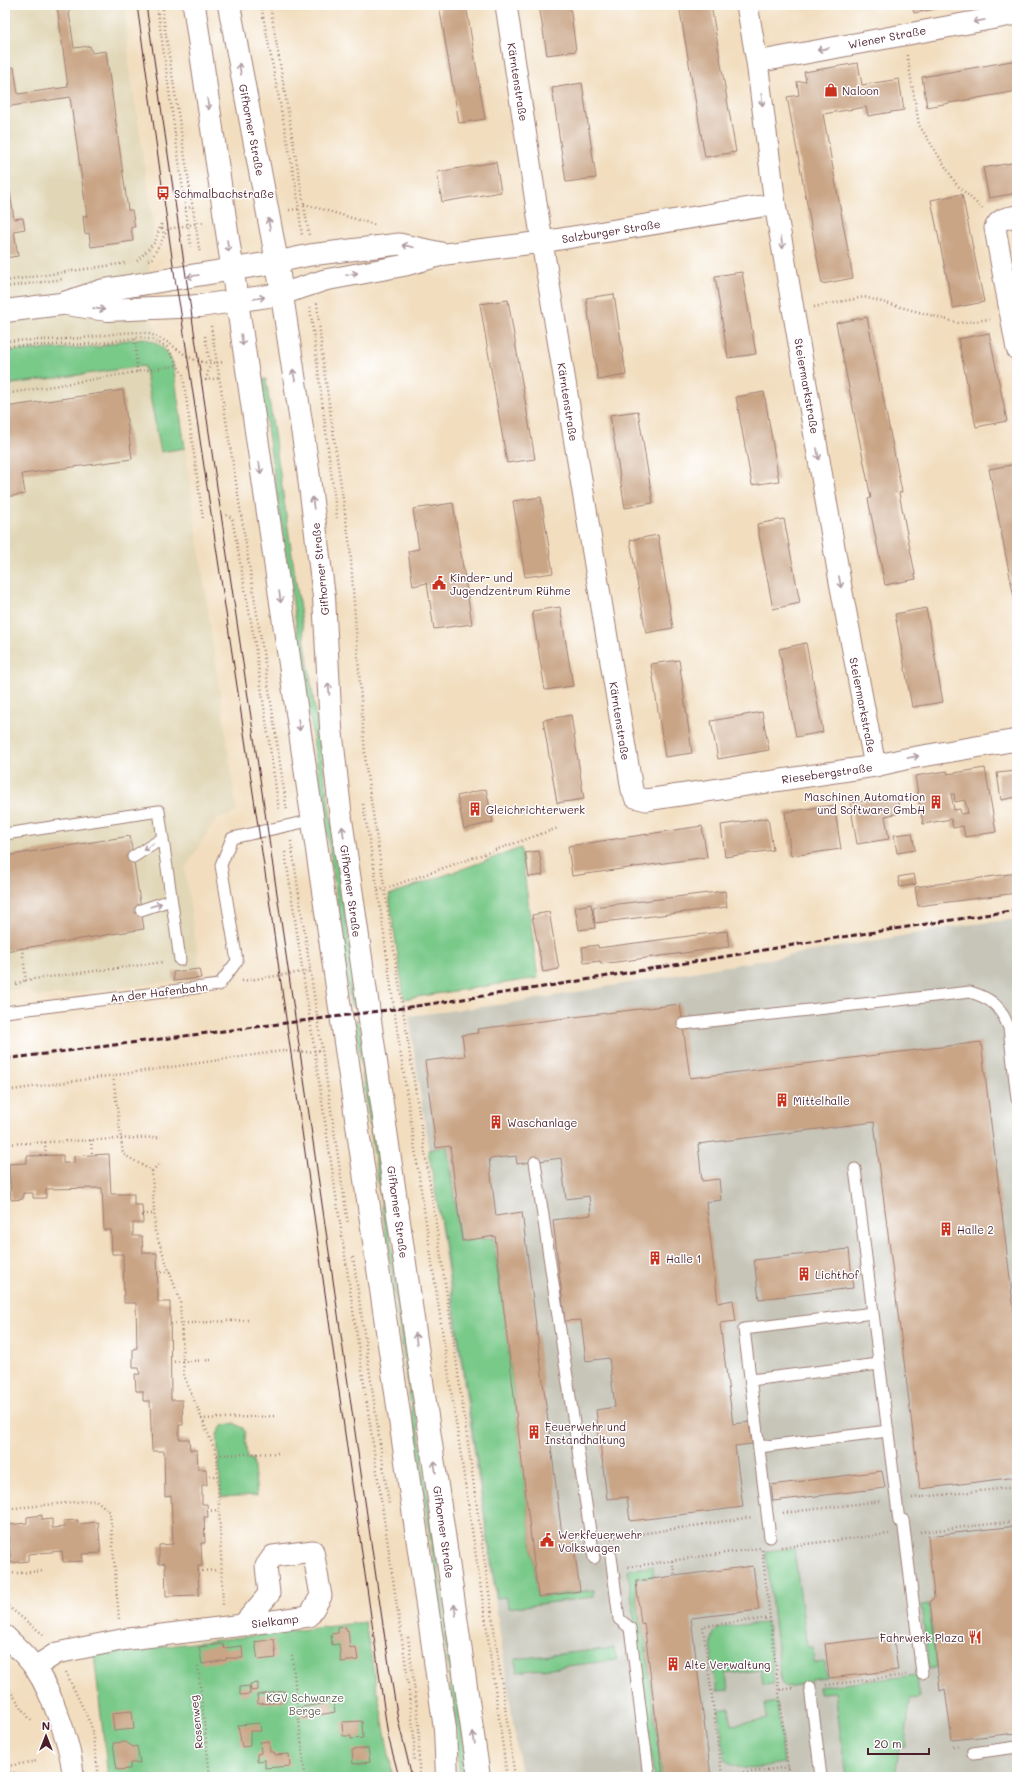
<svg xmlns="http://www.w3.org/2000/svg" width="1022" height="1782" font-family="Mali,sans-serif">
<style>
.built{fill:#e1d7b7}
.industrial{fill:#c6c5b8}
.green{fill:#79c989;stroke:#62745a}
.building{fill:#c9a485;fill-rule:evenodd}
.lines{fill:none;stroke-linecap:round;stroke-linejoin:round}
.service-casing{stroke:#9e7e75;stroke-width:13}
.minor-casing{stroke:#9e7e75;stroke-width:23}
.tertiary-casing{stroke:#9e7e75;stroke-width:24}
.secondary-casing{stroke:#9e7e75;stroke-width:24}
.path{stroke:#9e7e75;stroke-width:2.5;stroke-dasharray:1 3;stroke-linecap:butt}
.service{stroke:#fff;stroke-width:11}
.minor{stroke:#fff;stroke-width:21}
.tertiary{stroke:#fff;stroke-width:22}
.secondary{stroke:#fff;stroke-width:22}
.tram{stroke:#4a1f2b;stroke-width:1}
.rail{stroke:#4a1f2b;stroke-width:3;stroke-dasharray:6 3;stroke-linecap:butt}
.oneway{stroke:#ae9aa0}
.labels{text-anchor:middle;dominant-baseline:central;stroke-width:3;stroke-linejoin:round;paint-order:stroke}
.street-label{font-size:11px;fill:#4a1f2b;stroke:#fff}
.poi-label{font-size:11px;fill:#4a1f2b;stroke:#fff;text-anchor:start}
.park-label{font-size:11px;fill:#5a5a4c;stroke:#fff}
</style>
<rect width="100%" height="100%" fill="#fff"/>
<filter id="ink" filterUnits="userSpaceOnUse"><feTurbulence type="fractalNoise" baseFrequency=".025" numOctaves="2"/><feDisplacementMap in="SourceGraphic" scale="8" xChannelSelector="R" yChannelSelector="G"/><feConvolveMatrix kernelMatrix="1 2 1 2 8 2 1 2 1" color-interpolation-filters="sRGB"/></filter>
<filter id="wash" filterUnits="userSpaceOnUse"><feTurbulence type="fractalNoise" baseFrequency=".012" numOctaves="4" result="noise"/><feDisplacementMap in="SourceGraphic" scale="16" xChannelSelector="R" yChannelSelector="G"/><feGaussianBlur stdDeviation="0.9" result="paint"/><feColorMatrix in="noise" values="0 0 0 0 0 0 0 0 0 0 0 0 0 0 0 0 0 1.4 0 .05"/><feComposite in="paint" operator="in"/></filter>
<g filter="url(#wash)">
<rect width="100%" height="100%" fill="#f2debf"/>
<path class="built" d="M5 5H126L129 62 154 228 145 306 173 364 237 813 217 818 185 869 201 978 37 997 26 988 5 991Z"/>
<path class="industrial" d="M1017 919V1777H521L409 1016 513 1003 965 925Z"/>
<path class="green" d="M144 338C160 345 166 347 173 364L185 448 161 452 144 366 5 385V351L99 347 121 341Z
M266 379 358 1001 356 1007 352 1006 350 1003 340 921 260 380Z
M521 848 538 978 404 999 389 895Z
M357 1019 359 1020 469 1777H459L456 1727 438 1593 355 1023Z
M447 1146 460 1241 493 1238 503 1303 538 1597 594 1590V1597L509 1608 505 1597 497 1598 444 1240 428 1150Z
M234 1423 243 1428 245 1432 247 1459H253L257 1495 221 1497 217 1434 222 1426Z
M794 1548 807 1647H813L814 1663 825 1662 826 1677 811 1679V1683L786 1687 781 1683 766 1551Z
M653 1566 654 1577 635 1579 640 1624 643 1625 662 1777H654L628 1570Z
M929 1604 937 1667 929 1669 921 1605Z
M365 1622 393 1777H108L94 1655Z
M767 1623 774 1684 763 1685 761 1670 726 1674 728 1690 717 1691C715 1678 705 1636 718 1629 727 1625 756 1624 767 1623Z
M614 1648 617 1660 517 1672 515 1659Z
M917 1675 919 1698 910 1699 905 1746 899 1747 896 1771 892 1777H846L835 1692 820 1693 819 1687Z
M777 1702 784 1763C768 1765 736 1774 725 1760L719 1710 729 1708 732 1725 767 1719 765 1704Z"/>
<g id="blocks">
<path class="building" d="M57 5H68L74 48 90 46 92 53 106 51 128 210H132L135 227H131L133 241 91 247 89 233 85 234 83 216H87L70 97 5 107V68L14 67 18 94 68 87Z
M439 5H466L485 119 459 123Z
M539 5H570L576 51 547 55Z
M679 5H711L736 152 705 157Z
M913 5H947V7L914 13Z
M1017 60V91L927 107 922 77Z
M858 63 862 85 899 79 904 110 868 116 866 107 823 114 853 278 822 284 787 97 799 95 797 82 806 81 804 72Z
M582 83 596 178 566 182 552 88Z
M496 162 501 192 442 202 437 172Z
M1017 162V193L989 198 983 168Z
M10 192 14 219 23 218 25 229 14 231 18 256 5 258V193Z
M962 194 984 302 953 308 931 200Z
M742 272 756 354 728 358 715 276Z
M614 294 626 375 598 380 586 298Z
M508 300 535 459 507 463 480 304Z
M867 317 902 492 899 493 916 579 885 585 868 499 871 498 836 323Z
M989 333 1007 421 976 427 958 339Z
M123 390 132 459 22 474 25 494 5 497V407Z
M764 392 779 481 752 485 736 397Z
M638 411 653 503 625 508 610 415Z
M1017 464V608H1016L989 469Z
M541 497 553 573 525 577 513 501Z
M453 503 472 624 434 629 427 583 413 586 408 551 419 549 413 509Z
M784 519 800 603 773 609 757 524Z
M658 535 673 628 646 633 630 540Z
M560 607 573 686 545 690 532 611Z
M926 608 943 702 912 707 895 614Z
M806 643 823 732 796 737 779 649Z
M679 660 692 753 665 757 651 664Z
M762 712 769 750 718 759 711 721Z
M571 715 584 799 557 803 543 720Z
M985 768 996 832 965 837 963 826 953 828 951 819 923 824 915 776 947 771 948 774ZM951 794H954L955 802 965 800 968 813 961 814 960 809 954 810Z
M1017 771V797L1001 800 997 773Z
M486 789 493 822 464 829 457 796Z
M897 797 900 813 885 816 889 839 857 844 850 803Z
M834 805 841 849 791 856 785 812Z
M768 818 773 850 725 857 721 825Z
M702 826 707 857 572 876 568 846Z
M912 833 915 850 897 853 894 835Z
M130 836 144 929 5 951V856Z
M539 851 543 875 529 877 525 853Z
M1017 873V893L918 906 915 887Z
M914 874 916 884 900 887 898 877Z
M725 891 727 907 595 923 593 907Z
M591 904 595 928 579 930 575 907Z
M549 912 559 969 543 972 532 915Z
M727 931 729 947 601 964 600 961 584 963 582 947 598 945V948Z
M199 969 201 978 174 981 173 972Z
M680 1004 690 1078 981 1042 1017 1335V1477L920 1489 874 1122 698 1144 702 1181 719 1179 721 1200 706 1202 718 1303 733 1300 736 1321 720 1323 733 1424 749 1422 752 1444 735 1446 743 1507 630 1521 627 1497 607 1499 596 1410 615 1407 609 1358 586 1361 581 1320 565 1321 553 1220 591 1215 589 1196 566 1199 561 1158 517 1164 516 1156 489 1159 496 1216 522 1212 562 1535 572 1533 580 1591 538 1597 495 1236 462 1241 450 1146 436 1148 425 1061 465 1056 462 1035 478 1033 477 1029Z
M109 1154 111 1194H134V1205H142L143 1223H133V1236H142L143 1253H157L158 1302H170L171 1400H182L183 1425H179V1439H189L190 1450H197L198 1469H206L207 1485H202V1504H207L208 1517H204L205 1543H201L202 1566H198L199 1595 166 1596 165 1563 159 1564V1545L173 1544 171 1496 165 1497 164 1451H152L150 1401H143V1391H136L135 1374H140L139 1368H133V1349L137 1348 136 1303H124L123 1254H112L111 1230H104L102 1188 46 1189V1198H33V1193H23V1199L11 1200 9 1164 27 1163V1156L63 1155V1163H74V1156Z
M849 1249 853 1288 759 1299 754 1260Z
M882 1471 885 1488 773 1501 771 1485Z
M42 1515V1520L52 1519V1528L65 1527 64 1521 78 1520V1524L98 1522 101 1553 82 1554 83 1561 63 1562 62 1551 28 1554V1561L11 1563 7 1525 27 1523V1517Z
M1017 1526V1733L952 1740 945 1689 940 1691 930 1601 934 1598 928 1536Z
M753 1566 759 1610 691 1618 711 1777H663L644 1623 641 1624 636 1581Z
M346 1627V1630H348L350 1648 356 1647 358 1660 341 1662 339 1644 332 1645 331 1634 338 1633V1628Z
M893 1636 898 1670 829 1678 825 1644Z
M274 1639 276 1658 258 1660 255 1642Z
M223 1644 224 1648 242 1646 243 1658H226V1660L202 1664 199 1647Z
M258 1683V1690L251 1691 250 1684Z
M249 1686 250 1694 240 1695V1687Z
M285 1691V1702L258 1704 257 1695Z
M333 1700 335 1712 303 1718 301 1707 323 1704V1701Z
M132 1711 134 1729 114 1731 112 1713Z
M362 1721 363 1738 351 1739V1736H343L342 1722Z
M260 1723 261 1731H250V1746L242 1747 238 1725Z
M269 1741 270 1752H274L275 1755 289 1754 290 1766 265 1768V1760L257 1761V1754L261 1753 260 1742Z
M126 1742 133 1747 137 1746 140 1763H130V1769L117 1770 113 1743Z
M368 1748 370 1762 353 1764 352 1750Z"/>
</g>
</g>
<g filter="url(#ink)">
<use href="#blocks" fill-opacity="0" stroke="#9e7e75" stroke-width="1"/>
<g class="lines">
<g class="service-casing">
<path id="service" d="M5 834 159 811 180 960
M133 857 163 838
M141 910 171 900
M5 1012 219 985 237 961 221 865 232 838 313 820
M683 1024 970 992C993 999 1000 1006 1009 1028L1017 1099
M535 1162 594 1558
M855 1169 899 1521
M751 1380 879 1364
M759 1447 888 1431
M903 1520 922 1673
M770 1537 744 1329 873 1313
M611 1556 619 1619 630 1628 649 1777
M810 1687 821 1777
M973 1753 1017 1747"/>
</g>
<g class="minor-casing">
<path id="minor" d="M506 5 542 242 632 790 635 797 646 800 875 766 905 759 1017 740
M747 5 757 62 775 204 840 582 875 766
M757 62 1017 14
M1017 216C1006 218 1000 218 995 228L1017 349
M277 262 310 255 399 244 441 253
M282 294 325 280 406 265 446 254 542 242 775 204
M5 1636C15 1646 27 1656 35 1668 52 1693 72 1747 73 1777
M35 1667 57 1653 121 1640 243 1625 269 1594 266 1566 273 1556 313 1551 321 1596 309 1616 243 1625"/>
</g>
<g class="tertiary-casing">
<path id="tertiary" d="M66 304 107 310 200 306 282 294
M5 311 61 304 104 290 277 262"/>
</g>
<g class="secondary-casing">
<path id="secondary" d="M194 5 445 1729 447 1777
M229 5 277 262 307 462 324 597 331 728 341 819 479 1777"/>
</g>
<path class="path" d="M157 5 191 247
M163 5V16L200 254
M261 5 297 192 302 237
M270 5 309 235
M907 55 919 125 957 185 984 210
M304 204 376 225
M185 208 193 207
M289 210 299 209
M161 224 164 235
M148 260 152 258 168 229 205 222
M137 261 155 242 161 224
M5 281 126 263
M5 287 64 279
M317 303 323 362 350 547 366 768 449 1309 515 1777
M310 307 337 518
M814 307 864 297 959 323 990 319
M211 326 271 702 287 811
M205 336 210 364 206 380 220 378
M135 339 137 373
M5 341C30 340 56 340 81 338 98 337 129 330 145 333 181 341 182 368 225 362
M5 346 95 344 140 337 153 340 167 347 183 375 203 519
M5 394 178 365
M226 515 232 518 254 638 279 810
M363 804 378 891 394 1009 486 1623 507 1777
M291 841 348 1224
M285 852 406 1667 414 1736V1761
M378 891 558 828
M22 948 26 980 164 962
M242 981 310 971
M16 984 26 980
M113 1076 123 1154 152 1171 155 1231 180 1301 184 1376 217 1455 223 1606
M5 1091 282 1051 307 1052 322 1050
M91 1140 92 1155
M45 1142 46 1156
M5 1144 161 1137
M152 1171 157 1166 162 1165
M143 1214H154
M353 1257 389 1505
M157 1272H170
M171 1324 248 1320
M170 1362 211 1360
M201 1419 274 1416
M217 1455 278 1453
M206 1476H217
M912 1498 1017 1487
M5 1509 96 1500 110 1512 119 1619
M207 1511 219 1510
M783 1513 881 1501
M920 1532 1017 1521
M607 1539 752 1517
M781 1547 889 1534
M762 1550 789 1777
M672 1561 675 1576
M628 1567 760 1548
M198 1571 221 1570
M5 1574 43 1571
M5 1604 45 1636
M770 1618 703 1626 722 1776 789 1767
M408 1637 419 1724V1777
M292 1655 305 1777
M198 1666 210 1777
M66 1672 91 1725 99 1777
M5 1684 32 1722
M826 1685 906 1675
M780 1690 795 1688
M5 1740 8 1766 10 1772 40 1777
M953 1746H959
M5 1762 8 1766 37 1761"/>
<use href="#service" class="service"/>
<use href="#minor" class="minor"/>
<use href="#tertiary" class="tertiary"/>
<use href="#secondary" class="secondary"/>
<path class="tram" d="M137 5 175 279 180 307 269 899 388 1736 399 1777
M146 5 286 955 386 1646 398 1720 412 1777"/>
<path class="rail" d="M5 1059 403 1008 543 987 823 940 1017 910"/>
</g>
<defs><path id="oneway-shaft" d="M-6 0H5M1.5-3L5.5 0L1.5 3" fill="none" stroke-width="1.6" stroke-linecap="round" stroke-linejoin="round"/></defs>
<g class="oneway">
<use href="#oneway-shaft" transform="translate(979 21) rotate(170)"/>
<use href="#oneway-shaft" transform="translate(823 49) rotate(169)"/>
<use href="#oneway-shaft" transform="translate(240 69) rotate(-100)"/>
<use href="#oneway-shaft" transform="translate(762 100) rotate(83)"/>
<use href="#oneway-shaft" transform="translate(208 104) rotate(82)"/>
<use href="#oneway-shaft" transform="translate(269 224) rotate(-101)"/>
<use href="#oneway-shaft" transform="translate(782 243) rotate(80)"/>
<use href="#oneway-shaft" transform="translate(228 246) rotate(81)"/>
<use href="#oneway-shaft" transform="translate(408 246) rotate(-168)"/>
<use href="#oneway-shaft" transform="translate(352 274) rotate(-12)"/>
<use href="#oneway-shaft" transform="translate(193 276) rotate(171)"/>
<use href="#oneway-shaft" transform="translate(259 298) rotate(-9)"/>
<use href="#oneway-shaft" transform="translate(99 309) rotate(8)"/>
<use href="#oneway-shaft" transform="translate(242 340) rotate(82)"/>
<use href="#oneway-shaft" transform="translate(294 375) rotate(-100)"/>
<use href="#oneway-shaft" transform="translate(818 454) rotate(80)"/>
<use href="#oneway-shaft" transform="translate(260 468) rotate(82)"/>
<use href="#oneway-shaft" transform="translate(313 503) rotate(-98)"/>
<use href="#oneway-shaft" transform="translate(840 582) rotate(80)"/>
<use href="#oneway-shaft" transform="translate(280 597) rotate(82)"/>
<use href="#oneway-shaft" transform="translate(329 689) rotate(-94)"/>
<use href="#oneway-shaft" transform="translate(299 725) rotate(82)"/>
<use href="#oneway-shaft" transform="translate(913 757) rotate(-10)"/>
<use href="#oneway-shaft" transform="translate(343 832) rotate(-98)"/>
<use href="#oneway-shaft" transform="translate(148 847) rotate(148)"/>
<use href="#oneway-shaft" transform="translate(156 905) rotate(-18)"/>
<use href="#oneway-shaft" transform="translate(416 1339) rotate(-98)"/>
<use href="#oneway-shaft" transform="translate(435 1467) rotate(-98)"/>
<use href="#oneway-shaft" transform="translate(455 1610) rotate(-98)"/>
<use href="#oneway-shaft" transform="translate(474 1738) rotate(-98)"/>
</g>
</g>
<defs>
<g id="shop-bare" transform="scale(1.08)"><path d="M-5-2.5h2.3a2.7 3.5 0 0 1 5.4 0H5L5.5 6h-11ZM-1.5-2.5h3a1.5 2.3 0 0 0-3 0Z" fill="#c8321e" stroke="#fff" stroke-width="2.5" paint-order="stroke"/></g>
<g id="bus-bare" transform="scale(1.08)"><path d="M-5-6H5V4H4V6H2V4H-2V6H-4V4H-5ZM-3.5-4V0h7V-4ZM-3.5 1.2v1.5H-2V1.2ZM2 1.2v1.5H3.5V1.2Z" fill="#c8321e" stroke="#fff" stroke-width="2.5" paint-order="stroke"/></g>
<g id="civic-bare" transform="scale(1.08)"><path d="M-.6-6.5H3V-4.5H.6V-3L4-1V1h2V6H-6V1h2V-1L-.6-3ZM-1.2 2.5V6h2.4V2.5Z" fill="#c8321e" stroke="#fff" stroke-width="2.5" paint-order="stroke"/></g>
<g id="building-bare" transform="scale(1.08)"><path d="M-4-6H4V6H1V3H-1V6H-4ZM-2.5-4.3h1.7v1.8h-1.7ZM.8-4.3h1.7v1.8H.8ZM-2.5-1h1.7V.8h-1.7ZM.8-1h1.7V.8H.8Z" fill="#c8321e" stroke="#fff" stroke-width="2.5" paint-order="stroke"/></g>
<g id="restaurant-bare" transform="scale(1.08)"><path d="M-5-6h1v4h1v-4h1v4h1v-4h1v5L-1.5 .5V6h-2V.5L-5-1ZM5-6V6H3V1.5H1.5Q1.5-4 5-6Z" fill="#c8321e" stroke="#fff" stroke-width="2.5" paint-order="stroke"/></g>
</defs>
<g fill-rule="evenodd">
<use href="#shop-bare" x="831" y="90"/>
<use href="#bus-bare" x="163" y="193"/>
<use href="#civic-bare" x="439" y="583"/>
<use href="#building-bare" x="936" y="802"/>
<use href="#building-bare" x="475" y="809"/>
<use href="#building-bare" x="782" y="1100"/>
<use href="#building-bare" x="496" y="1122"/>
<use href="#building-bare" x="946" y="1229"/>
<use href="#building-bare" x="655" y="1258"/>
<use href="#building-bare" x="804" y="1274"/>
<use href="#building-bare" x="534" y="1432"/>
<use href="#civic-bare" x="547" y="1540"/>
<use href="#restaurant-bare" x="975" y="1637"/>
<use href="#building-bare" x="673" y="1664"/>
</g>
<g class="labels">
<g class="street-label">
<text transform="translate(887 37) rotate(-11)">Wiener Straße</text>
<text transform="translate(518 82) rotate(81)">Kärntenstraße</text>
<text transform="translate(252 130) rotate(79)">Gifhorner Straße</text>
<text transform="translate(611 231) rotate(-9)">Salzburger Straße</text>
<text transform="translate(807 386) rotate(80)">Steiermarkstraße</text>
<text transform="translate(568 402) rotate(81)">Kärntenstraße</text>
<text transform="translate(320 569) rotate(-96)">Gifhorner Straße</text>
<text transform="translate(863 705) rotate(79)">Steiermarkstraße</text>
<text transform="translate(620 721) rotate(81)">Kärntenstraße</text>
<text transform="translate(827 773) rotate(-8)">Riesebergstraße</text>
<text transform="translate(351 891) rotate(82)">Gifhorner Straße</text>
<text transform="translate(159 992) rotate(-7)">An der Hafenbahn</text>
<text transform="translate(398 1212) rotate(82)">Gifhorner Straße</text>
<text transform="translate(444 1532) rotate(82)">Gifhorner Straße</text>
<text transform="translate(275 1621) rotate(-7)">Sielkamp</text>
<text transform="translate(196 1722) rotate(-96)">Rosenweg</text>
</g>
<g class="poi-label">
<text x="842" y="90">Naloon</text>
<text x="174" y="193">Schmalbachstraße</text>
<text x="450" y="577">Kinder- und<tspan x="450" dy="13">Jugendzentrum Rühme</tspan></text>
<text x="925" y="796" text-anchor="end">Maschinen Automation<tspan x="925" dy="13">und Software GmbH</tspan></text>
<text x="486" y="809">Gleichrichterwerk</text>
<text x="793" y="1100">Mittelhalle</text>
<text x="507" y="1122">Waschanlage</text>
<text x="957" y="1229">Halle 2</text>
<text x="666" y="1258">Halle 1</text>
<text x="815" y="1274">Lichthof</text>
<text x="545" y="1426">Feuerwehr und<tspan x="545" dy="13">Instandhaltung</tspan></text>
<text x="558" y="1534">Werkfeuerwehr<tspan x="558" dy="13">Volkswagen</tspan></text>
<text x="964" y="1637" text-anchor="end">Fahrwerk Plaza</text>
<text x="684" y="1664">Alte Verwaltung</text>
</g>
<g class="park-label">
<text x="305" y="1697">KGV Schwarze<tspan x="305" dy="13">Berge</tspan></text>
</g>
</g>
<rect width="1022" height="1782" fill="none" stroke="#fff" stroke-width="20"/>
<g transform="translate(46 1736)" stroke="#ffffff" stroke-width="3" paint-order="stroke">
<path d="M0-3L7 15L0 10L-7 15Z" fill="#4a1f2b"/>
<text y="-6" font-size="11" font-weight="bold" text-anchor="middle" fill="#4a1f2b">N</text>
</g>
<path d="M868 1748v6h61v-6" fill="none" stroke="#4a1f2b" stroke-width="2"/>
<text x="874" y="1748" font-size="12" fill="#4a1f2b" stroke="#ffffff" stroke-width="3" paint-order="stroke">20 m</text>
</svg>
